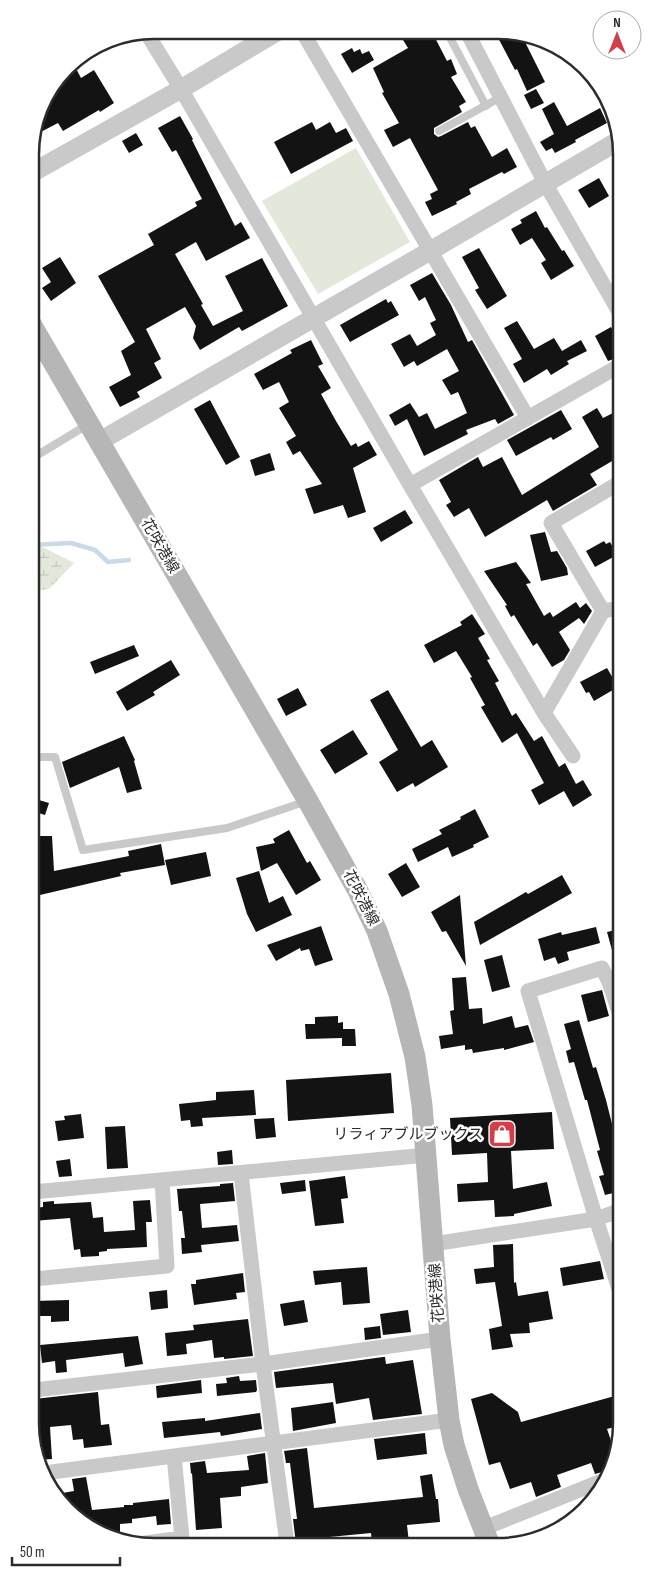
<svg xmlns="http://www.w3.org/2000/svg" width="652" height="1577" font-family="'Sofia Sans Condensed','Noto Sans JP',sans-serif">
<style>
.wetland{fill:url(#wetland-marsh)}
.park{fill:#e2e8da}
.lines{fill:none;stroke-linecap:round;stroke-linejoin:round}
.stream{stroke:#c8dbe7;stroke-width:4.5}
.building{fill:#131313}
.service{stroke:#c9c9c9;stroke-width:8}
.minor{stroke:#c9c9c9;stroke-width:15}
.tertiary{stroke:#c9c9c9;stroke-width:19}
.secondary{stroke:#b6b6b6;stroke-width:21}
.labels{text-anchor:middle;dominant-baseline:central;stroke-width:5;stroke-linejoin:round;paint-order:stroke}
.street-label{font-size:15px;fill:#2c2c2c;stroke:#fff}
.poi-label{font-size:15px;fill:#2c2c2c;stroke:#fff;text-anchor:end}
.rim{fill:none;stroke:#2c2c2c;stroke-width:2.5}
</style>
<defs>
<pattern id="wetland-marsh" width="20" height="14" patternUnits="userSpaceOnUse" patternTransform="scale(1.25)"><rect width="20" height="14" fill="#e2e8da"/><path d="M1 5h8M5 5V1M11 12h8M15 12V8" fill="none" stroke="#c2c7bb"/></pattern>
</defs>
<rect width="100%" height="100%" fill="#fff"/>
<path class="wetland" d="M31 541 74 563 49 589 32 592Z"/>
<path class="park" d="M356 148 410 242 318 294 262 201Z"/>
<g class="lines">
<path class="stream" d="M31 545 71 543 95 550 108 562 129 560"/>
</g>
<path class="building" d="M398 32H432L447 61 451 59 457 74 451 77 466 102 459 106 462 112 434 128V134L438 137 441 136 468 122 471 128 475 126 492 157 507 148 517 167 504 174 502 172 469 189 471 194 456 202 457 204 432 216 425 202 432 199 430 194 438 190 410 138 393 147 384 130 399 123 382 93 384 92 373 68 408 48Z
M495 32H522L536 39 526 44 545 82 527 91 517 69 515 70Z
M352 48 354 52 360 49 362 54 369 51 374 60 352 73 341 54Z
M72 61 81 78 94 70 114 103 100 112 99 110 63 131 58 123 33 136 43 99Z
M536 89 544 103 531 109 524 95Z
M554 102 567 126 600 108 607 123 575 140 576 142 555 153 552 148 546 151 540 142 554 134 542 109Z
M180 116 193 139 192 140 235 226 241 222 250 238 206 261 196 242 175 254 203 304 201 305 213 326 243 311 225 276 262 258 288 306 242 331 239 327 200 350 193 338 196 326 185 307 146 329 161 359 154 363 162 378 137 392 140 397 120 407 109 387 131 375 121 351 135 342 98 276 154 245 148 234 197 206 195 202 202 199 176 150 172 152 158 128Z
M312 122 316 130 330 122 336 133 346 128 353 141 291 174 274 142Z
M136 133 143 145 129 153 122 141Z
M599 178 609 196 589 208 578 190Z
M536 211 545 228 547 227 562 251 564 250 574 266 551 280 541 263 546 260 532 238 520 245 511 229 522 223 520 220Z
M479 248 507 296 487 309 475 290 479 288 462 257Z
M60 257 76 283 51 301 42 288 51 282 42 268Z
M432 273 451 305 468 342 472 340 514 415 498 424 495 419 466 430 468 434 424 456 407 419 395 426 389 415 410 403 419 417 427 413 435 429 467 413 458 392 451 395 442 380 459 371 447 349 417 366 414 361 404 367 391 344 410 334 417 346 436 335 430 323 436 320 425 297 419 301 410 285Z
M386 299 388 303 391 301 399 315 350 342 340 325Z
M517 321 534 349 554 338 562 351 581 340 587 351 567 361 569 364 551 375 547 369 524 383 513 364 522 359 504 328Z
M611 327 619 342V357L608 361 595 336Z
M311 340 323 364 318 366 331 388 321 394 336 421 351 446 356 443 358 447 369 441 377 455 353 468 366 512 348 518 343 505 314 514 305 489 322 484 300 451 293 455 286 442 296 436 279 408 289 402 279 382 263 390 254 374 292 353 290 350Z
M210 400 240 457 226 465 194 409Z
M597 408 603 418 619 410V457L590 474 597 485 553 511 547 500 485 537 469 508 454 517 446 505 451 502 439 480 478 457 483 467 502 457 522 495 599 447 582 417Z
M561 410 572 429 553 440 551 437 516 456 507 440Z
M270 453 275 470 255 476 250 460Z
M405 510 413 523 381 542 373 528Z
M545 532 551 552 557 551 567 568 568 575 541 581 530 535Z
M604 541 606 544 610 542 617 555 595 567 586 551Z
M516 562 531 583 526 584 544 616 550 612 553 617 576 602 580 608 586 603 592 611 584 624 579 618 559 632 570 650 564 660 552 667 537 643 533 646 514 615 511 617 505 606 507 605 484 571Z
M472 614 485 634 478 638 490 659 487 660 499 681 495 683 512 716 516 713 534 741 542 736 559 767 565 763 576 784 583 780 592 795 573 807 564 791 539 805 531 790 544 783 517 733 502 743 481 707 485 705 470 678 472 677 456 651 434 663 424 645 462 625 460 622Z
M134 645 139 656 95 674 90 662Z
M171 660 180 675 153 692 155 695 127 711 116 692Z
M607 668 618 687 594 701 589 692 586 693 580 682Z
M298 688 307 705 286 716 277 699Z
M388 690 421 747 432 740 448 767 415 787 413 783 397 792 379 762 398 750 370 700Z
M353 730 368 754 335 774 320 750Z
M124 736 135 760 134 761 142 789 127 793 119 767 70 788 62 762Z
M32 798 49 803 45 815 32 811Z
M475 809 489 837 473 845 474 847 452 857 448 847 418 862 412 849 442 834 439 830 461 819 460 817Z
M289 830 307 863 310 861 321 880 296 895 277 863 261 871 256 847 275 843 273 839Z
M32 836H52L54 871 129 856 128 851 161 844 165 865 120 873 121 876 40 895 32 858Z
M206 852 211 876 171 885 165 860Z
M406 863 420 887 402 897 388 874Z
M259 871 269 903 283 896 292 915 256 932 247 914 236 878Z
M562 875 572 893 480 945 474 922 526 892 528 894Z
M460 895 466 966 446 931 442 932 431 912Z
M321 926 333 960 315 966 309 949 301 951 300 948 276 961 267 945Z
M596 927 600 943 567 952 569 960 558 964 555 957 544 961 538 939 561 932 562 935Z
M620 929V967L617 968 607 932Z
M502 955 510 987 492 992 484 960Z
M466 977 469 1009 482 1008 483 1024 512 1016 515 1028 528 1025 534 1042 504 1050V1048L473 1053 472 1049 465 1050V1045L441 1049 439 1036 453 1034 450 1011 454 1010 452 978Z
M602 990 609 1016 588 1022 581 995Z
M338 1016V1023L343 1022V1029H355L356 1046H342V1038L306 1039 305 1024H315V1017Z
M579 1020 593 1068 596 1067 606 1100 614 1132H612L621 1158V1191L605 1195 599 1176 604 1175 597 1151 600 1150 587 1100H585L574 1062 569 1063 566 1051 571 1049 564 1024Z
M391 1073 394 1113 288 1121 286 1080Z
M254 1090 256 1115 202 1118 203 1126 191 1127 190 1120 181 1121 179 1104 216 1100V1092Z
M552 1112 554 1149 511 1151 513 1189 547 1182 552 1206 514 1214V1216L495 1217 494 1200 458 1202 457 1184 488 1182 487 1153 452 1155 450 1118Z
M81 1114 84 1138 58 1141 55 1121 65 1120 64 1116Z
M274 1118 276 1137 256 1139 254 1119Z
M125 1126 128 1168 107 1169 105 1127Z
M232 1150 233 1164 218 1165 217 1152Z
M70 1159 72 1176 59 1177 56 1161Z
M345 1176 348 1198 341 1199 344 1223 315 1226 309 1181Z
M305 1180 306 1191 282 1194 280 1183Z
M233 1183 235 1201 200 1204 202 1228 237 1225 239 1241 201 1245 202 1252 182 1254 181 1238H185L182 1211H179L177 1189 220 1186V1184Z
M150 1200 152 1222H146L147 1247 107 1249V1251L99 1252V1256L81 1257 80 1249 74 1250 70 1218 33 1221V1208L43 1207V1202L54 1201V1204L91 1202 93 1218 103 1217 104 1232 135 1230 133 1201Z
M513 1244 514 1283 516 1282 518 1296 548 1291 553 1319 529 1323 530 1333 510 1334 513 1347 492 1350 489 1329 502 1326 495 1282 476 1284 474 1269 494 1267 493 1245Z
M600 1261 604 1279 563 1286 560 1268Z
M367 1267 370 1303 343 1305 341 1282 315 1285 313 1271Z
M243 1273 245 1292 236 1293 237 1299 194 1305 191 1284H196V1280Z
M167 1290 168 1308 151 1310 149 1292Z
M69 1300V1321L51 1322V1316H34V1301Z
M304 1300 308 1322 284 1326 280 1304Z
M408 1310 411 1332 383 1335 380 1314Z
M248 1319 253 1356 224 1359V1357L214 1358 212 1340 186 1344 187 1354 167 1356 165 1333 194 1330 193 1325Z
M380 1326 381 1338 365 1340 364 1328Z
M138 1336 143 1364 125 1367 123 1353 66 1360 67 1372 56 1373 55 1361 42 1363 40 1345Z
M383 1357H385L386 1364 413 1360 422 1414 373 1420 369 1398 336 1404 333 1383 276 1388 274 1372Z
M239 1376 240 1381 256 1380 257 1390 256 1392 217 1396 216 1384 227 1383 226 1378Z
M201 1380 202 1393 157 1398 156 1386Z
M98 1392 101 1425 109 1424 112 1445 84 1448 83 1439 73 1440 71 1425 50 1427 52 1459 37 1460 34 1455V1399Z
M492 1393 518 1412 521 1422 622 1394V1425L607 1429 616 1455 613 1469 595 1474 591 1463 557 1475 561 1487 536 1497 531 1482 510 1489 500 1462 489 1465 471 1399Z
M333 1402 336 1423 293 1431 291 1408Z
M260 1413 262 1429 221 1436 220 1432 164 1438 162 1422 205 1418V1421Z
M425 1433 427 1454 377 1460 374 1439Z
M307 1448 314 1508 423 1497 420 1476 432 1474 436 1499H438L440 1522 407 1525 409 1543 372 1544 371 1533 319 1538V1544H296L293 1519H297L290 1463H286L284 1451Z
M265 1453 268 1483 241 1487V1496L220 1498 222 1528 196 1530 192 1473 191 1474 190 1463 205 1461 207 1473 249 1470 247 1456Z
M86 1477 92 1510 124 1507V1505H133V1503L169 1499 171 1524 157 1525 156 1516 132 1519V1523L120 1524V1533L109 1534 66 1511 57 1494 74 1491 72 1479Z"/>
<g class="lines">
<path class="service" d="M447 32 486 106
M439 131 501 97
M31 459 87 425
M32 741 35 757H55L83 850 227 828 307 801
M585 1488 593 1502"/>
<path class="minor" d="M302 31 528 418
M146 32 181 89 410 485 544 713 573 756
M467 32 545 183 618 310
M410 485 619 366
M603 611 551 523 619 483
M544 713 603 611 619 608
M621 1018 609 982 602 968 528 991 596 1219 621 1295
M241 1173 263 1364 287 1544
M33 1192 427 1155
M433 1244 596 1219 621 1210
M34 1279 167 1266 162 1180
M34 1390 263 1364 440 1339
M44 1473 449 1420
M482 1529 607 1479
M130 1545 182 1538 174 1456"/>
<path class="tertiary" d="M30 174 181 89 278 31
M100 441 430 251 618 141"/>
<path class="secondary" d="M31 324 308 801 358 891 377 931 399 994 415 1057 422 1105 440 1339 449 1420 454 1445 468 1489 489 1543"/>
</g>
<defs>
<g id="shop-square" transform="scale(1.4375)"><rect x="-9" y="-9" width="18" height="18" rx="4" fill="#d33e49" stroke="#fff"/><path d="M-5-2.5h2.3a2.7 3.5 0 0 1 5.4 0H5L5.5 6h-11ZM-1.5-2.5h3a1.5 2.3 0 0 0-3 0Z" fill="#fff"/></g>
</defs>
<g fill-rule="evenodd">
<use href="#shop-square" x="502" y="1134"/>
</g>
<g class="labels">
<g class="street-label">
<text transform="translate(160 546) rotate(60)">花咲港線</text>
<text transform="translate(361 898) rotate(63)">花咲港線</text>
<text transform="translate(437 1293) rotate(-94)">花咲港線</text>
</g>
<g class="poi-label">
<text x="483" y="1134">リラィアブルブックス</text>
</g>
</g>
<path d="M0 0H652V1577H0ZM154 39H498A115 115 0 0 1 613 154V1423A115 115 0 0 1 498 1538H154A115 115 0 0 1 39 1423V154A115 115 0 0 1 154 39Z" fill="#fff" fill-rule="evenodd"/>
<path class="rim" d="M154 39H498A115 115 0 0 1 613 154V1423A115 115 0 0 1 498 1538H154A115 115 0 0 1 39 1423V154A115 115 0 0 1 154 39Z"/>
<g transform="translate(617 35)"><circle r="24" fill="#ffffff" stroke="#ababab"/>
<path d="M0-4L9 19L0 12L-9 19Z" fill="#d33e49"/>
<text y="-8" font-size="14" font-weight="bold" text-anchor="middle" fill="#2c2c2c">N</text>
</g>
<path d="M12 1557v8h108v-8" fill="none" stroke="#2c2c2c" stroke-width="2.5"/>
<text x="20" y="1557" font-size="15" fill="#2c2c2c" stroke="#ffffff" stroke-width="4" paint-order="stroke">50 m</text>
</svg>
